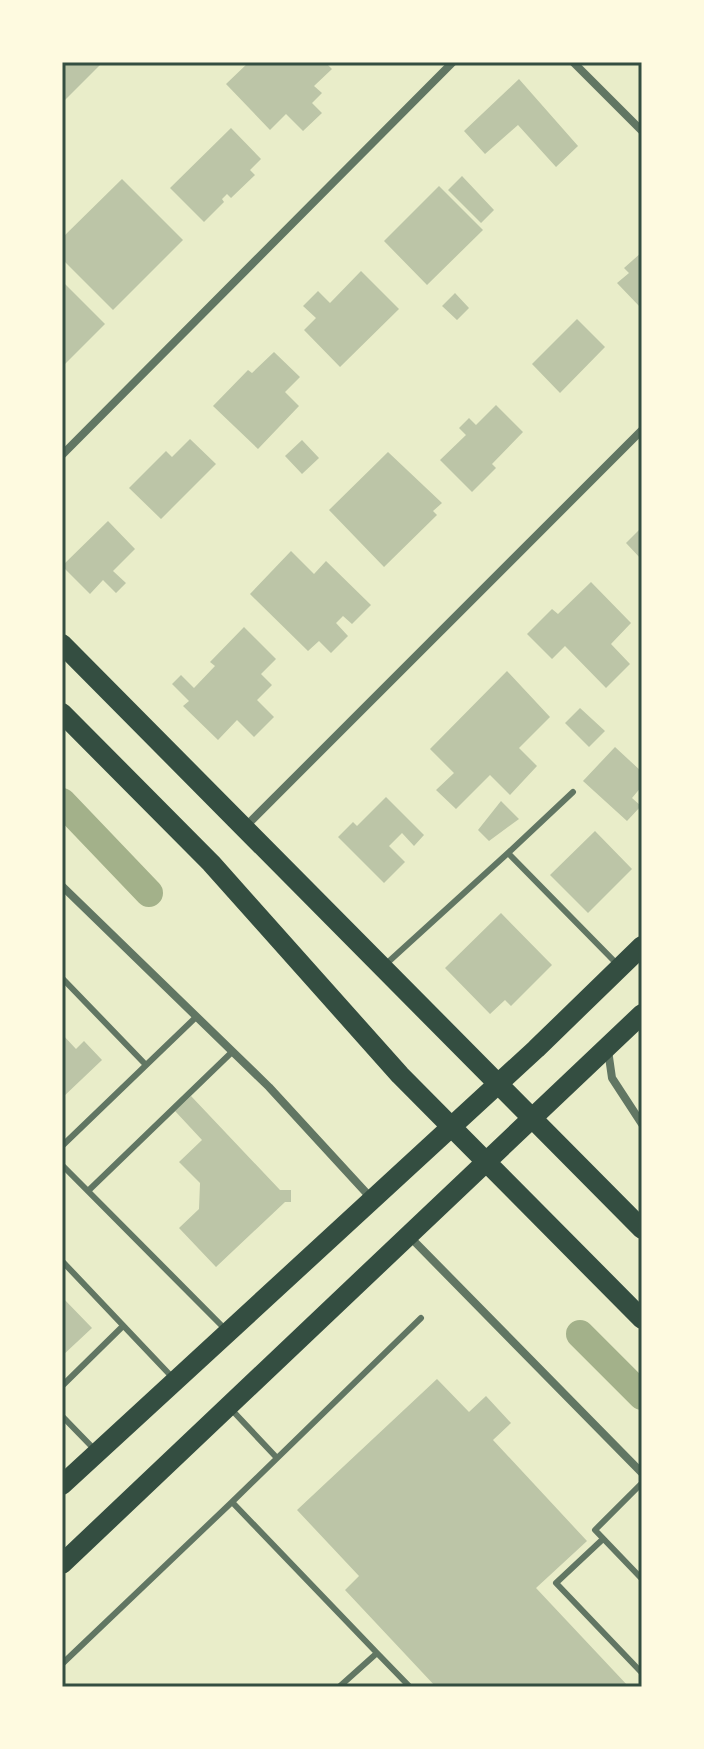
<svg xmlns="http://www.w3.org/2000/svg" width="704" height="1749" font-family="'DejaVu Sans',sans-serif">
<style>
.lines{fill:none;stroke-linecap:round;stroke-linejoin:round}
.canal{stroke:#a3b18a;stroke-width:28}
.building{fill:#bcc5a7}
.service{stroke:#617663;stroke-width:6}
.minor{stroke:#617663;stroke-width:8}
.primary{stroke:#344e41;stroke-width:20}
.neatline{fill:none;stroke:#344e41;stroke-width:3}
</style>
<rect width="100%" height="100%" fill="#e9edc9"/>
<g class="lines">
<path class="canal" d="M62 802 149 893
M580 1334 642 1396"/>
</g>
<path class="building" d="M62 62 100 65 64 101 62 99Z
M249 62H325L332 69 314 86 322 93 312 103 322 113 303 131 286 114 270 130 226 84Z
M519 79 578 146 556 167 518 125 485 154 464 131Z
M231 128 261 159 250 170 255 175 231 198 227 194 222 199 224 202 204 222 170 188Z
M462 176 494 210 481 223 448 190Z
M122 179 183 240 113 310 62 259V238Z
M439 186 483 230 427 285 384 241Z
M642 252V305L640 307 617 283 629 273 624 268Z
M361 271 399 309 340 367 304 330 316 318 303 306 318 291 330 303Z
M64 283 105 324 62 367V286Z
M455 293 469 308 457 320 442 306Z
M577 319 605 347 560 393 532 364Z
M274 352 300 377 285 392 299 406 258 449 213 406 248 370 252 373Z
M496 405 523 432 492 464 496 468 472 492 440 460 466 435 459 428 469 418 476 425Z
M190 439 216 464 161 519 129 488 166 451 172 457Z
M302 440 319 458 302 474 285 456Z
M388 452 442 503 433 511 437 515 384 567 329 510Z
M108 521 135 549 113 571 126 583 116 593 103 580 90 594 62 566Z
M642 527V560L626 543Z
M291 551 314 574 326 561 371 605 352 624 343 616 336 623 348 636 331 653 319 641 308 651 250 594Z
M591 582 631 623 611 644 630 664 606 688 565 646 552 659 527 634 552 609 558 614Z
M244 627 276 659 261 674 272 685 257 700 274 717 254 737 237 720 218 740 183 706 189 701 172 684 181 675 194 688 215 666 210 662Z
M507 671 550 717 519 748 537 766 510 795 490 775 456 809 436 790 454 773 430 749Z
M580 708 605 731 589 747 565 723Z
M615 747 642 772V786L632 798 641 806 627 821 583 781Z
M386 797 424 835 414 846 402 833 389 846 405 862 384 883 338 837 353 822 357 826Z
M501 801 519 819 489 841 478 830Z
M595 831 632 869 588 913 550 875Z
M501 913 552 965 511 1006 505 1000 490 1014 445 968Z
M62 1034 76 1049 84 1041 102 1060 62 1098Z
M191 1096 280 1190H291V1202H285L216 1267 179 1228 199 1209 200 1183 179 1162 202 1140 175 1111Z
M62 1297 92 1328 62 1356Z
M437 1379 469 1412 486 1396 511 1423 493 1440 587 1541 536 1588 629 1687H436L345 1590 359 1576 297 1510Z"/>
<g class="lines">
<path class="service" d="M573 792 508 853 618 965
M386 964 508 853
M62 978 146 1065
M62 1146 195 1018
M62 1165 226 1330
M88 1191 232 1052
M62 1261 172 1377
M62 1386 123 1326
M230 1408 277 1458
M62 1416 95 1450
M642 1483 595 1530 642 1579
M603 1539 556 1583 642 1673
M377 1653 232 1502 421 1318
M62 1664 232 1502
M339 1687 377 1653 410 1687"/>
<path class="minor" d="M573 62 642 131
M62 455 453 62
M244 828 642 430
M62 886 269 1087 371 1198
M608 1050 612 1078 642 1124
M410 1237 642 1473"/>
<path class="primary" d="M62 644 642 1229
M62 713 211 863 400 1075 642 1319
M62 1485 536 1049 642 946
M62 1564 642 1014"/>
</g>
<rect width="704" height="1749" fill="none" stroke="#fefae0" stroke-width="128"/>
<rect x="64" y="64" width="576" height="1621" class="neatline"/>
</svg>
